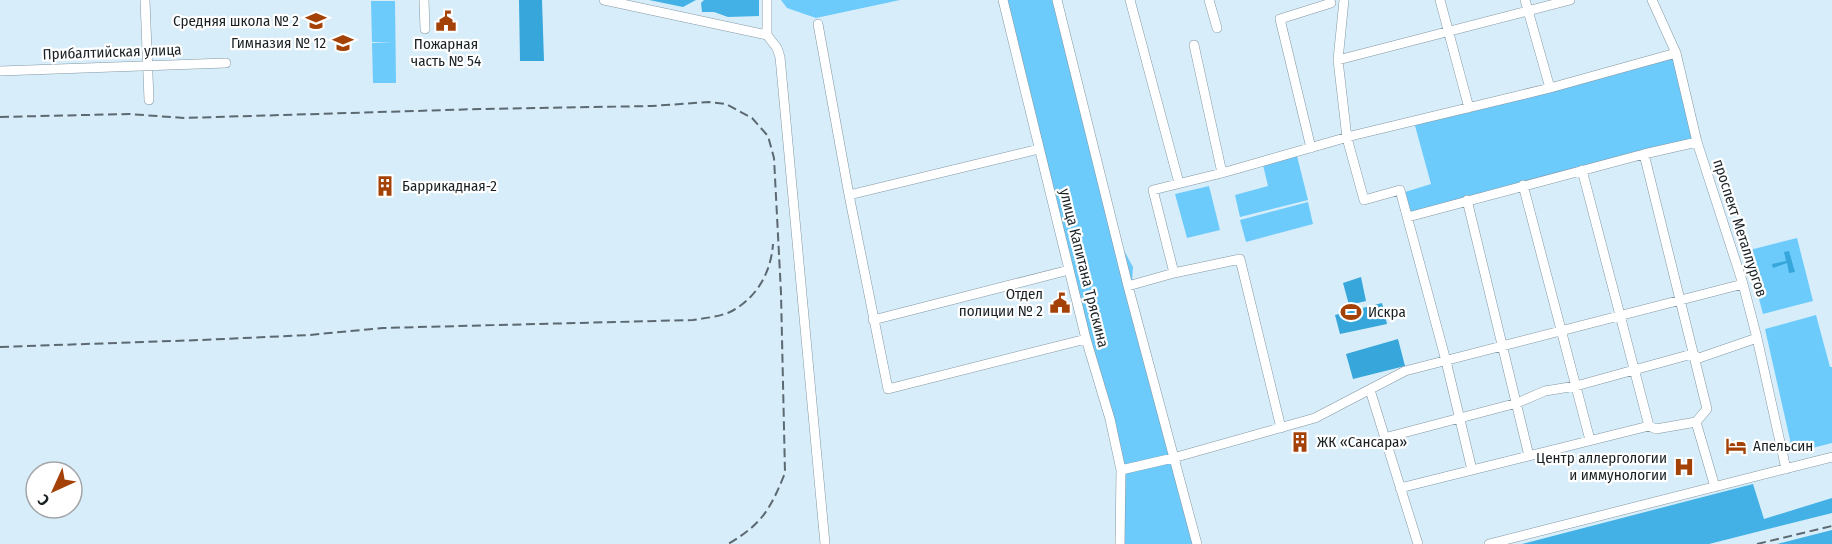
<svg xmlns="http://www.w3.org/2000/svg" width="1832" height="544" font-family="'Fira Sans Condensed',sans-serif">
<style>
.green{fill:#6dcbfc}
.forest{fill:#43b1e6}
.water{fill:#36a6db}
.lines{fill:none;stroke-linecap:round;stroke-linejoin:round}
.minor-casing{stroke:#8397a3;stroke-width:10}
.minor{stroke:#fff;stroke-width:9}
.rail{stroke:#5c6970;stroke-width:2;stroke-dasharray:9 4.5;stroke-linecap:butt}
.labels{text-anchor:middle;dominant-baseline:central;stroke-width:4.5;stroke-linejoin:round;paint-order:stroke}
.poi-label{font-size:15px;fill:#192125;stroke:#fff;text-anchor:end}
.street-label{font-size:15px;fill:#192125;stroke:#fff}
</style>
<rect width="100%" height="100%" fill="#d7edfa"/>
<path class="green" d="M781 0H900L816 18 787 8Z
M1005 0H1055L1114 232 1133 267 1132 284 1197 544H1122L1123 469 1087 338Z
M371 1H395L396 83H373L372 43 393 42H372Z
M1675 53 1696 139 1411 212 1405 192 1431 184 1414 122Z
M1297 156 1308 200 1240 217 1235 195 1268 186 1263 165Z
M1209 186 1220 230 1187 238 1175 194Z
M1308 202 1313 224 1246 242 1240 220Z
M1797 238 1813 301 1763 314 1746 251Z
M1816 315 1830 367H1832V443L1793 453 1765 329Z"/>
<path class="forest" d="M649 0H696L683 7Z
M704 0H759V16L728 17 714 12H702L701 3Z
M1753 484 1764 519 1832 498V513L1709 544H1522Z
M1832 530V544H1777Z"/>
<path class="water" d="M519 0H542L544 61H520Z
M1789 251 1795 272 1789 273 1787 263 1773 268 1772 264 1786 261 1784 252Z
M1361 277 1366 301 1349 305 1343 283Z
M1382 303 1387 324 1340 334 1335 315Z
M1398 339 1405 366 1353 379 1346 354Z"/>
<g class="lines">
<g class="minor-casing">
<path id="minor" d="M145 0 149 100
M424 0 425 29
M604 0 767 35
M767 0V35L777 48 780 57 825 544
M1003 0 1086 339 1110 419 1121 470 1120 544
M1057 0 1128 286 1197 544
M1130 0 1179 183
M1209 0 1217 28
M1344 0 1338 60 1347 138 1364 200 1400 190 1446 361 1472 470
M1440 0 1469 108
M1525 0 1550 88
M1652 0 1676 53 1697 142 1743 284 1757 338 1786 469
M818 24 849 195 888 389 1086 339
M1194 45 1222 173
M1338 60 1570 0
M0 71 226 63
M1311 148 1280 19 1331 3
M1644 154 1707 409 1696 422 1715 487
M1582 170 1649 426
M1523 185 1590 440
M849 195 1039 149
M1467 200 1529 456
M1408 217 1644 154 1697 142
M1174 273 1153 190 1222 173 1355 135 1550 88 1676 53
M1128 286 1174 273 1240 259 1281 428
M873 320 1069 270
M1370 390 1418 544
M1384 438 1517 403 1545 391 1576 386 1692 354 1699 358 1757 338
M1121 470 1173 458 1315 418 1405 371 1743 284
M1400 488 1649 426 1656 429 1696 422
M1489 544 1832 457"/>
</g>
<use href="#minor" class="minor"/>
<path class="rail" d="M0 117 129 114 184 118 480 109 652 106 709 102 726 104 752 118 768 136 774 158 781 293 785 473C770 510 762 524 728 544
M0 347 201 340 309 335 383 328 693 320C705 318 718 317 730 312 756 299 771 273 773 244
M1757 544 1832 526"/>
</g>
<defs>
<g id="school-bare" transform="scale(1.62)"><path d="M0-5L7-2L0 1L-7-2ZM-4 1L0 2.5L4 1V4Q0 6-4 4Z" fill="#a44107" stroke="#fff" stroke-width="2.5" paint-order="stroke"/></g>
<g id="civic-bare" transform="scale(1.62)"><path d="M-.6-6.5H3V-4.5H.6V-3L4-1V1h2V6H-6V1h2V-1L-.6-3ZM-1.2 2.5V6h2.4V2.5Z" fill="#a44107" stroke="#fff" stroke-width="2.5" paint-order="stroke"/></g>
<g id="building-bare" transform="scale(1.62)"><path d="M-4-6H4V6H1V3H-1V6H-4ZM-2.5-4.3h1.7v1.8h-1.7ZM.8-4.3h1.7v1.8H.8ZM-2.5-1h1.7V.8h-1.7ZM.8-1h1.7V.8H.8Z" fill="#a44107" stroke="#fff" stroke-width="2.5" paint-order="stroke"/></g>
<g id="stadium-bare" transform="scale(1.62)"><path d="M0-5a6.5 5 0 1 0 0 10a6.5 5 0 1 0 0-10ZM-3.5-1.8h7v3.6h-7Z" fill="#a44107" stroke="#fff" stroke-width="2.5" paint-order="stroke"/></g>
<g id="hotel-bare" transform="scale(1.62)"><path d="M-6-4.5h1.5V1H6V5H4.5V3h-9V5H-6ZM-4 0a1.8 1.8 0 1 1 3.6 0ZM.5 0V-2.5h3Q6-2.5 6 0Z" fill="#a44107" stroke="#fff" stroke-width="2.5" paint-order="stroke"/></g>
<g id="hospital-bare" transform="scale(1.62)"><path d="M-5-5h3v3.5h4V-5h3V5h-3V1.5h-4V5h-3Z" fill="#a44107" stroke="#fff" stroke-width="2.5" paint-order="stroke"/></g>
</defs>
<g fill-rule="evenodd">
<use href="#school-bare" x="316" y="21"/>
<use href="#civic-bare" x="446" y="21"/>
<use href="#school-bare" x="343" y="43"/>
<use href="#building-bare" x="385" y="186"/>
<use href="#civic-bare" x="1060" y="303"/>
<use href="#stadium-bare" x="1351" y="312"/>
<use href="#building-bare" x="1300" y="442"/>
<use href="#hotel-bare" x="1736" y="446"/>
<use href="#hospital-bare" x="1684" y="467"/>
</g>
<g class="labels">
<g class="poi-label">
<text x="299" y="21">Средняя школа № 2</text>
<text x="326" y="43">Гимназия № 12</text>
<text x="446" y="44" text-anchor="middle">Пожарная<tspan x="446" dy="17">часть № 54</tspan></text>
<text x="402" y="186" text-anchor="start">Баррикадная-2</text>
<text x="1043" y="294">Отдел<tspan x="1043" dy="17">полиции № 2</tspan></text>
<text x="1368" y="312" text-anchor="start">Искра</text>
<text x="1317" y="442" text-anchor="start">ЖК «Сансара»</text>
<text x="1753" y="446" text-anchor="start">Апельсин</text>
<text x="1667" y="458">Центр аллергологии<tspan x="1667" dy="17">и иммунологии</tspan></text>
</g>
<g class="street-label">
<text transform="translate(112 52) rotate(-2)">Прибалтийская улица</text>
<text transform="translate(1740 228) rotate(72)">проспект Металлургов</text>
<text transform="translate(1084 268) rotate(76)">улица Капитана Тряскина</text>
</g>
</g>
<g transform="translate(54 490) rotate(225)"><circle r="28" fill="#ffffff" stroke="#a3a6a8" stroke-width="1.5"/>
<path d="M0-4.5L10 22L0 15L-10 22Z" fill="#a44107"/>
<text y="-9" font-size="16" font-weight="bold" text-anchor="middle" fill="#192125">С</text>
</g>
</svg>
